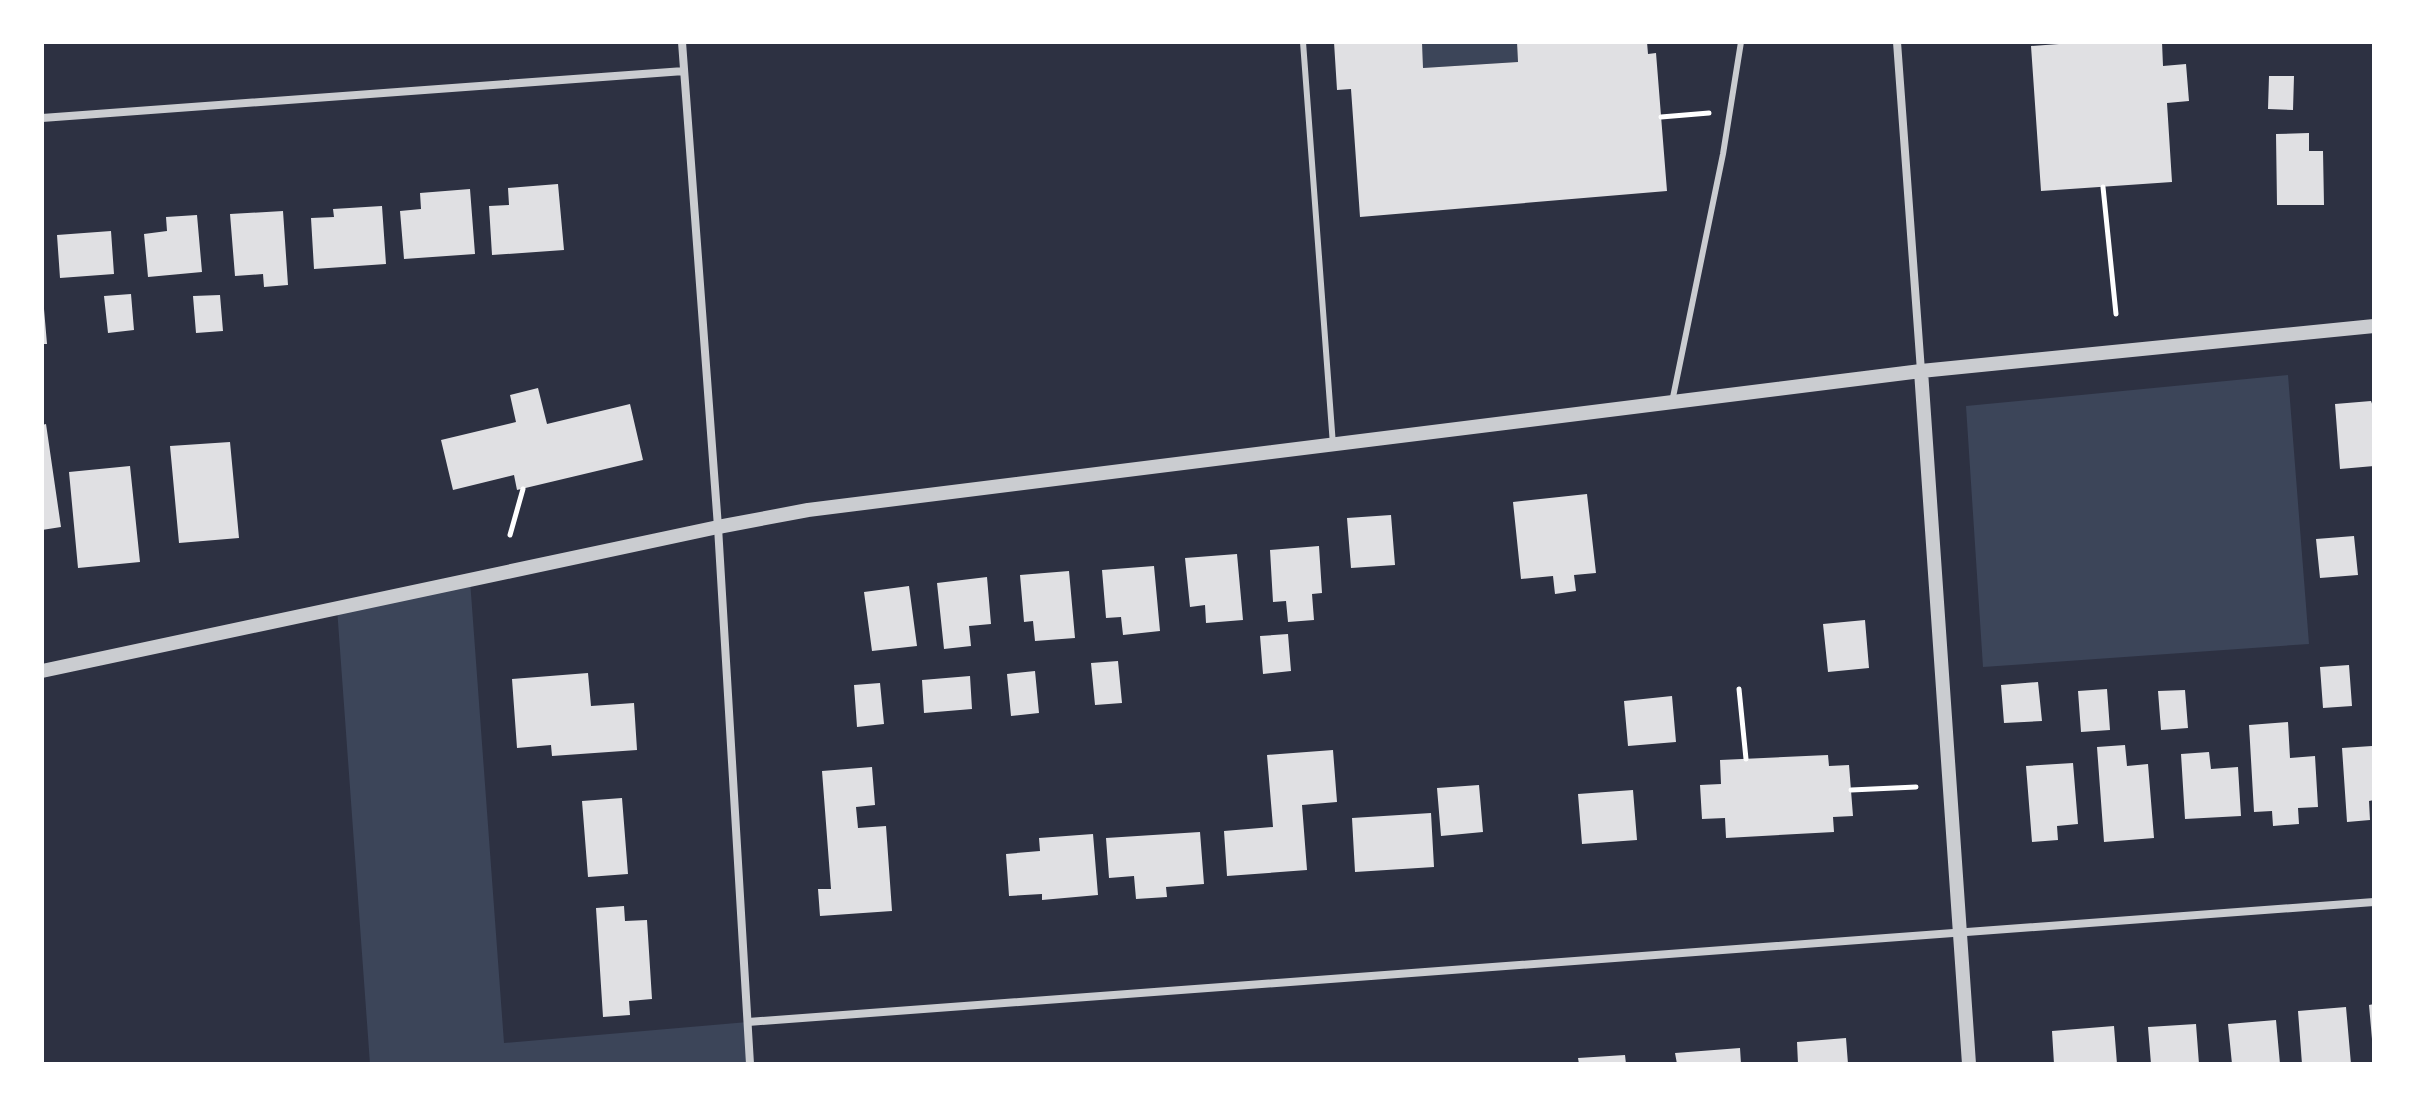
<svg xmlns="http://www.w3.org/2000/svg" width="2416" height="1106" font-family="'Nunito Sans',sans-serif">
<style>
.green{fill:#3c4559}
.building{fill:#e0e0e3}
.lines{fill:none;stroke-linecap:round;stroke-linejoin:round}
.path{stroke:#fff;stroke-width:5}
.service{stroke:#caccd0;stroke-width:6}
.minor{stroke:#caccd0;stroke-width:8}
.tertiary{stroke:#caccd0;stroke-width:14}
</style>
<rect width="100%" height="100%" fill="#2d3142"/>
<path class="green" d="M1422 42H1517L1518 62 1423 68Z
M2288 375 2309 644 1983 667 1966 406Z
M470 580 504 1043 748 1022 750 1064H370L337 608Z"/>
<path class="building" d="M1334 42H1422L1423 68 1518 62 1517 42H1647L1648 54 1656 53 1667 191 1360 217 1351 89 1337 90Z
M2059 42H2162L2163 66 2186 64 2189 101 2167 103 2172 182 2041 191 2031 46 2059 44Z
M2269 76H2294L2293 110 2268 109Z
M2309 133V151H2323L2324 205H2277L2276 134Z
M558 184 564 250 492 255 489 206 509 205 508 188Z
M470 189 475 254 404 259 400 211 421 209 420 193Z
M382 206 386 264 314 269 311 218 334 217 333 209Z
M283 211 288 285 264 287 263 274 235 276 230 214Z
M197 215 202 272 148 277 144 234 167 231 166 217Z
M111 231 114 274 60 278 57 235Z
M131 294 134 330 108 333 104 296Z
M220 295 223 331 196 333 193 296Z
M42 309H44L47 344H42Z
M538 388 547 424 630 404 643 460 517 490 514 475 453 490 441 440 516 422 510 395Z
M2371 401 2374 409V466L2340 469 2335 404Z
M46 424 61 527 42 530V425Z
M230 442 239 538 179 543 170 446Z
M130 466 140 562 78 568 69 472Z
M1587 494 1596 573 1574 575 1576 591 1555 594 1553 576 1521 579 1513 502Z
M1391 515 1395 565 1351 568 1347 518Z
M2354 536 2358 575 2320 578 2316 539Z
M1319 546 1322 593 1312 594 1314 620 1288 622 1286 601 1273 602 1270 550Z
M1237 554 1243 620 1206 623 1205 605 1190 607 1185 558Z
M1154 566 1160 631 1123 635 1121 617 1106 618 1102 570Z
M1069 571 1075 638 1035 641 1033 621 1024 622 1020 575Z
M987 577 991 624 969 626 971 646 944 649 937 583Z
M909 586 917 646 872 651 864 592Z
M1865 620 1869 668 1828 672 1823 624Z
M1288 634 1291 671 1263 674 1260 636Z
M1118 661 1122 703 1095 705 1091 663Z
M2349 665 2352 706 2323 708 2320 667Z
M1035 671 1039 713 1011 716 1007 674Z
M588 673 591 706 634 703 637 750 552 756 551 745 517 748 512 679Z
M970 676 972 709 924 713 922 680Z
M2038 682 2042 721 2004 723 2001 685Z
M880 683 884 724 857 727 854 685Z
M2107 689 2110 730 2081 732 2078 691Z
M2185 690 2188 728 2161 730 2158 691Z
M1672 696 1676 742 1628 746 1624 701Z
M2288 722 2290 758 2315 756 2318 807 2298 808 2299 824 2273 826 2272 811 2254 812 2249 725Z
M2125 745 2127 766 2148 764 2154 838 2104 842 2097 747Z
M2372 746 2374 800 2369 801 2370 820 2347 822 2342 748Z
M1333 750 1337 802 1302 805 1307 870 1227 876 1224 831 1273 827 1267 755Z
M2209 752 2211 769 2238 767 2241 816 2185 819 2181 754Z
M1828 755 1829 766 1849 765 1853 816 1833 817 1834 832 1726 838 1725 818 1702 819 1700 785 1721 784 1720 760Z
M2073 763 2078 824 2057 826 2058 840 2032 842 2026 766Z
M872 767 875 805 856 807 858 828 886 826 892 911 820 916 818 889H831L822 771Z
M1479 785 1483 832 1441 836 1437 788Z
M1633 790 1637 840 1582 844 1578 794Z
M622 798 628 874 588 877 582 801Z
M1431 813 1434 867 1355 872 1352 818Z
M1200 832 1204 884 1166 887 1167 897 1136 899 1134 876 1109 878 1106 838Z
M1093 834 1098 895 1042 900V894L1009 896 1006 854 1040 851 1039 838Z
M624 906 625 921 647 920 652 999 629 1001 630 1015 603 1017 596 908Z
M2374 1004V1039H2372L2369 1005Z
M2346 1007 2351 1064H2302L2298 1011Z
M2276 1020 2280 1064H2232L2228 1024Z
M2196 1024 2199 1064H2151L2148 1027Z
M2114 1026 2117 1064H2054L2052 1031Z
M1846 1038 1848 1064H1798L1797 1042Z
M1740 1048 1741 1064H1677L1675 1053Z
M1625 1055 1626 1064H1579L1578 1058Z"/>
<g class="lines">
<path class="path" d="M1661 117 1709 113
M2103 187 2116 314
M510 535 523 489
M1739 689 1746 759
M1851 790 1916 787"/>
<path class="service" d="M1303 42 1333 445
M1672 402 1723 154 1741 42"/>
<path class="minor" d="M682 42 718 527 750 1064
M1897 42 1921 371
M42 118 684 71
M748 1022 2374 902"/>
<path class="tertiary" d="M1921 371 1969 1064
M42 671 718 527 808 510 1921 371 2374 326"/>
</g>
<rect width="2416" height="1106" fill="none" stroke="#ffffff" stroke-width="88"/>
</svg>
